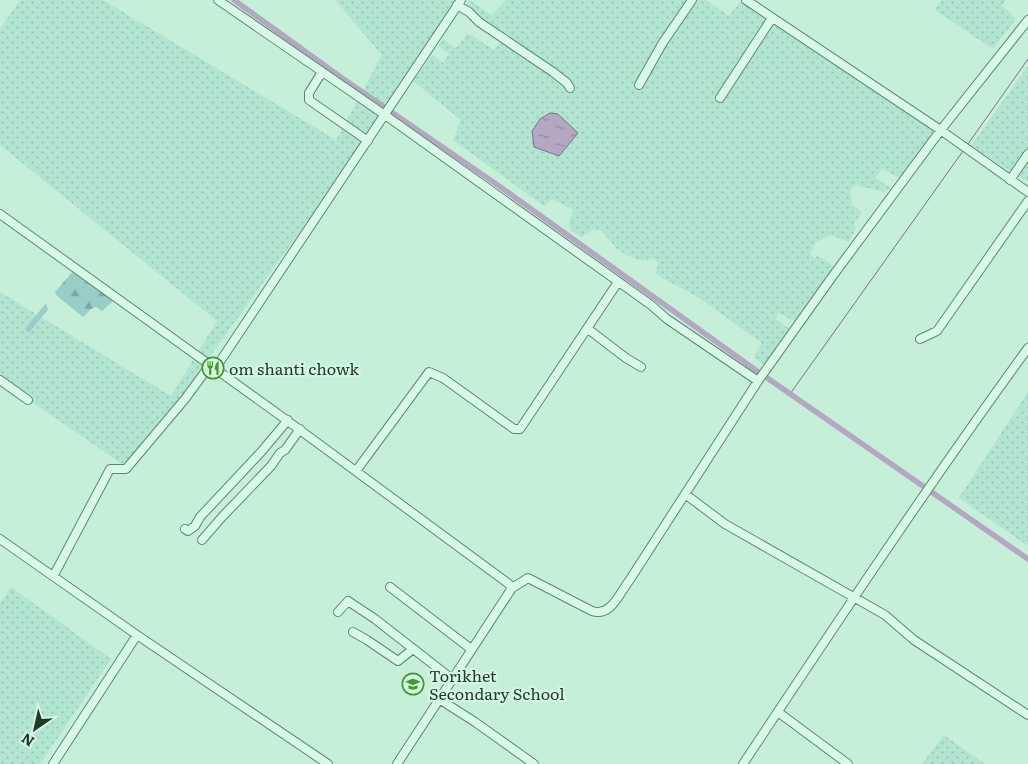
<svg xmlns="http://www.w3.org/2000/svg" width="1028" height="764" font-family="Literata,serif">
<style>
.farmland{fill:url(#farmland-dots)}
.forest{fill:url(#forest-firs)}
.water{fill:url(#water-ripples);stroke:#806d91}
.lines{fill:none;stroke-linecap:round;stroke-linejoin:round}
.stream{stroke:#806d91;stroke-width:1}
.canal{stroke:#b4a7c2;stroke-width:5.5}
.minor-casing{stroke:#5b8a6a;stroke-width:10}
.minor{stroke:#d9f9e8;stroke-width:8}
.labels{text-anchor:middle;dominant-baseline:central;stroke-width:4.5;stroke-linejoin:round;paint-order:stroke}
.poi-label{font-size:16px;fill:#1f3a26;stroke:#d5f6e5;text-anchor:start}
</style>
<defs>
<pattern id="farmland-dots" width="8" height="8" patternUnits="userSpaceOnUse" patternTransform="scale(1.25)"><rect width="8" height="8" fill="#b2e4d2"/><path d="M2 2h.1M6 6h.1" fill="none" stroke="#99c4b4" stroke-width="1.8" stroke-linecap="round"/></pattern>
<pattern id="forest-firs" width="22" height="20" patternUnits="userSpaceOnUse" patternTransform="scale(1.25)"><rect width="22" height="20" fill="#99cdc8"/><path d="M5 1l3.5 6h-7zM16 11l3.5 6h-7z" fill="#7ca7a2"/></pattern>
<pattern id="water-ripples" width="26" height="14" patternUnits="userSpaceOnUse" patternTransform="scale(1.25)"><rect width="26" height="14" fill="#b4a7c2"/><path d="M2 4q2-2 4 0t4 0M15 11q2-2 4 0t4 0" fill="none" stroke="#92899d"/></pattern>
</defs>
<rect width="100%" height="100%" fill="#c5efd9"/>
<path class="farmland" d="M20 0H103L336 140 382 55 335 0H458L333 186 145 446 122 464 0 380V292L171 396 217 321 0 145V29Z
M469 0 492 15 506 0H706L729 16 741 1 935 133 900 178 882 169 875 178 891 188 884 192 855 185 850 190 852 205 862 212 854 224 856 229 848 242 831 235 816 242 810 254 815 258 817 255 830 263 835 270 796 323 778 312 776 319 791 330 765 365 753 357 762 343 696 296 662 278 656 273 658 262 652 258 648 260H639L626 255 616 248 602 231 593 230 581 237 570 230 569 221 574 210 552 199 544 206 453 140 461 120 413 81 432 55 443 63 449 54 438 46 443 39 456 48 468 33 494 50 502 40 462 11Z
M941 0H1006L1002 5 1016 19 993 49 935 10Z
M1028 66V182L971 146Z
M1028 392V546L959 498Z
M11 587 111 659 40 764H0V603Z
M944 735 985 764H922Z"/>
<path class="forest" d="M75 269 115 297 111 303 102 311 96 307 91 309 83 317 56 295 55 292Z
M46 303 48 310 29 332 25 329Z"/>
<path class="water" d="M550 113 558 114 578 133 559 156 534 147 532 131 540 119Z"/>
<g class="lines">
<path class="stream" d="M968 144 1028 59
M790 394 963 151"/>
<path class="canal" d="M234 0 342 78 499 186 757 371 1028 559"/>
<g class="minor-casing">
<path id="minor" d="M218 0 385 115 651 305 667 319 758 381
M746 0 939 129 1028 192
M457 5 469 12 479 22 553 72 567 83 570 88
M322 72 309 93V100L368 141
M639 85 662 44 692 0
M720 98 772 18
M1010 180 1028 154
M0 214 285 419 509 584 512 588 397 764
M588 329 626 358 641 367
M920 339 937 331 1028 201
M215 369 461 0
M0 380 28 400
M356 471 429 372 443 378 514 429H520L618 282
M685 494 725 524 885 615 914 640 1028 715
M185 529 188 531 195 526 200 517 261 452 288 420
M0 539 137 635 328 764
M202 540 222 517 271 466 280 453 285 450 300 429
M54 575 110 469H126L185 399 210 365
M390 587 471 649
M512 588 528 578 592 611C611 617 619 594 629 581L758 381 832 277 940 131 1028 20
M338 612 348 601 375 619 452 679
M353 632 367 640 398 661 413 649
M439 699 475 722 534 764
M778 712 848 764
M53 764 137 635
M743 764C836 624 929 484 1028 348"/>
</g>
<use href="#minor" class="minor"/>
</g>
<defs>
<g id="restaurant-ring" transform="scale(1.125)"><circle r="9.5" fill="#d5f6e5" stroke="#43992a" stroke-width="1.5"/><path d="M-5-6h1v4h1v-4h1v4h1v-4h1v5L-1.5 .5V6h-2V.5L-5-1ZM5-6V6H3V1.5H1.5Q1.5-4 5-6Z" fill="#43992a"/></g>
<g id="school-ring" transform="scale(1.125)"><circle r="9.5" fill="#d5f6e5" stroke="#43992a" stroke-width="1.5"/><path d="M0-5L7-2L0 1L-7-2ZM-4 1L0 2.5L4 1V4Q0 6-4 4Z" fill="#43992a"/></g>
</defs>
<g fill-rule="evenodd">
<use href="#restaurant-ring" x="213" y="368"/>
<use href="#school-ring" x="413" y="684"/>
</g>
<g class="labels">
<g class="poi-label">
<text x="229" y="368">om shanti chowk</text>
<text x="429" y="675">Torikhet<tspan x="429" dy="18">Secondary School</tspan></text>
</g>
</g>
<g transform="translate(35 729) rotate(214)" stroke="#d5f6e5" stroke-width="4" paint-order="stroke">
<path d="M0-4L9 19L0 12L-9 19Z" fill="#1f3a26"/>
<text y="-8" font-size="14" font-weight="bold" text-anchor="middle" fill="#1f3a26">N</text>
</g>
</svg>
